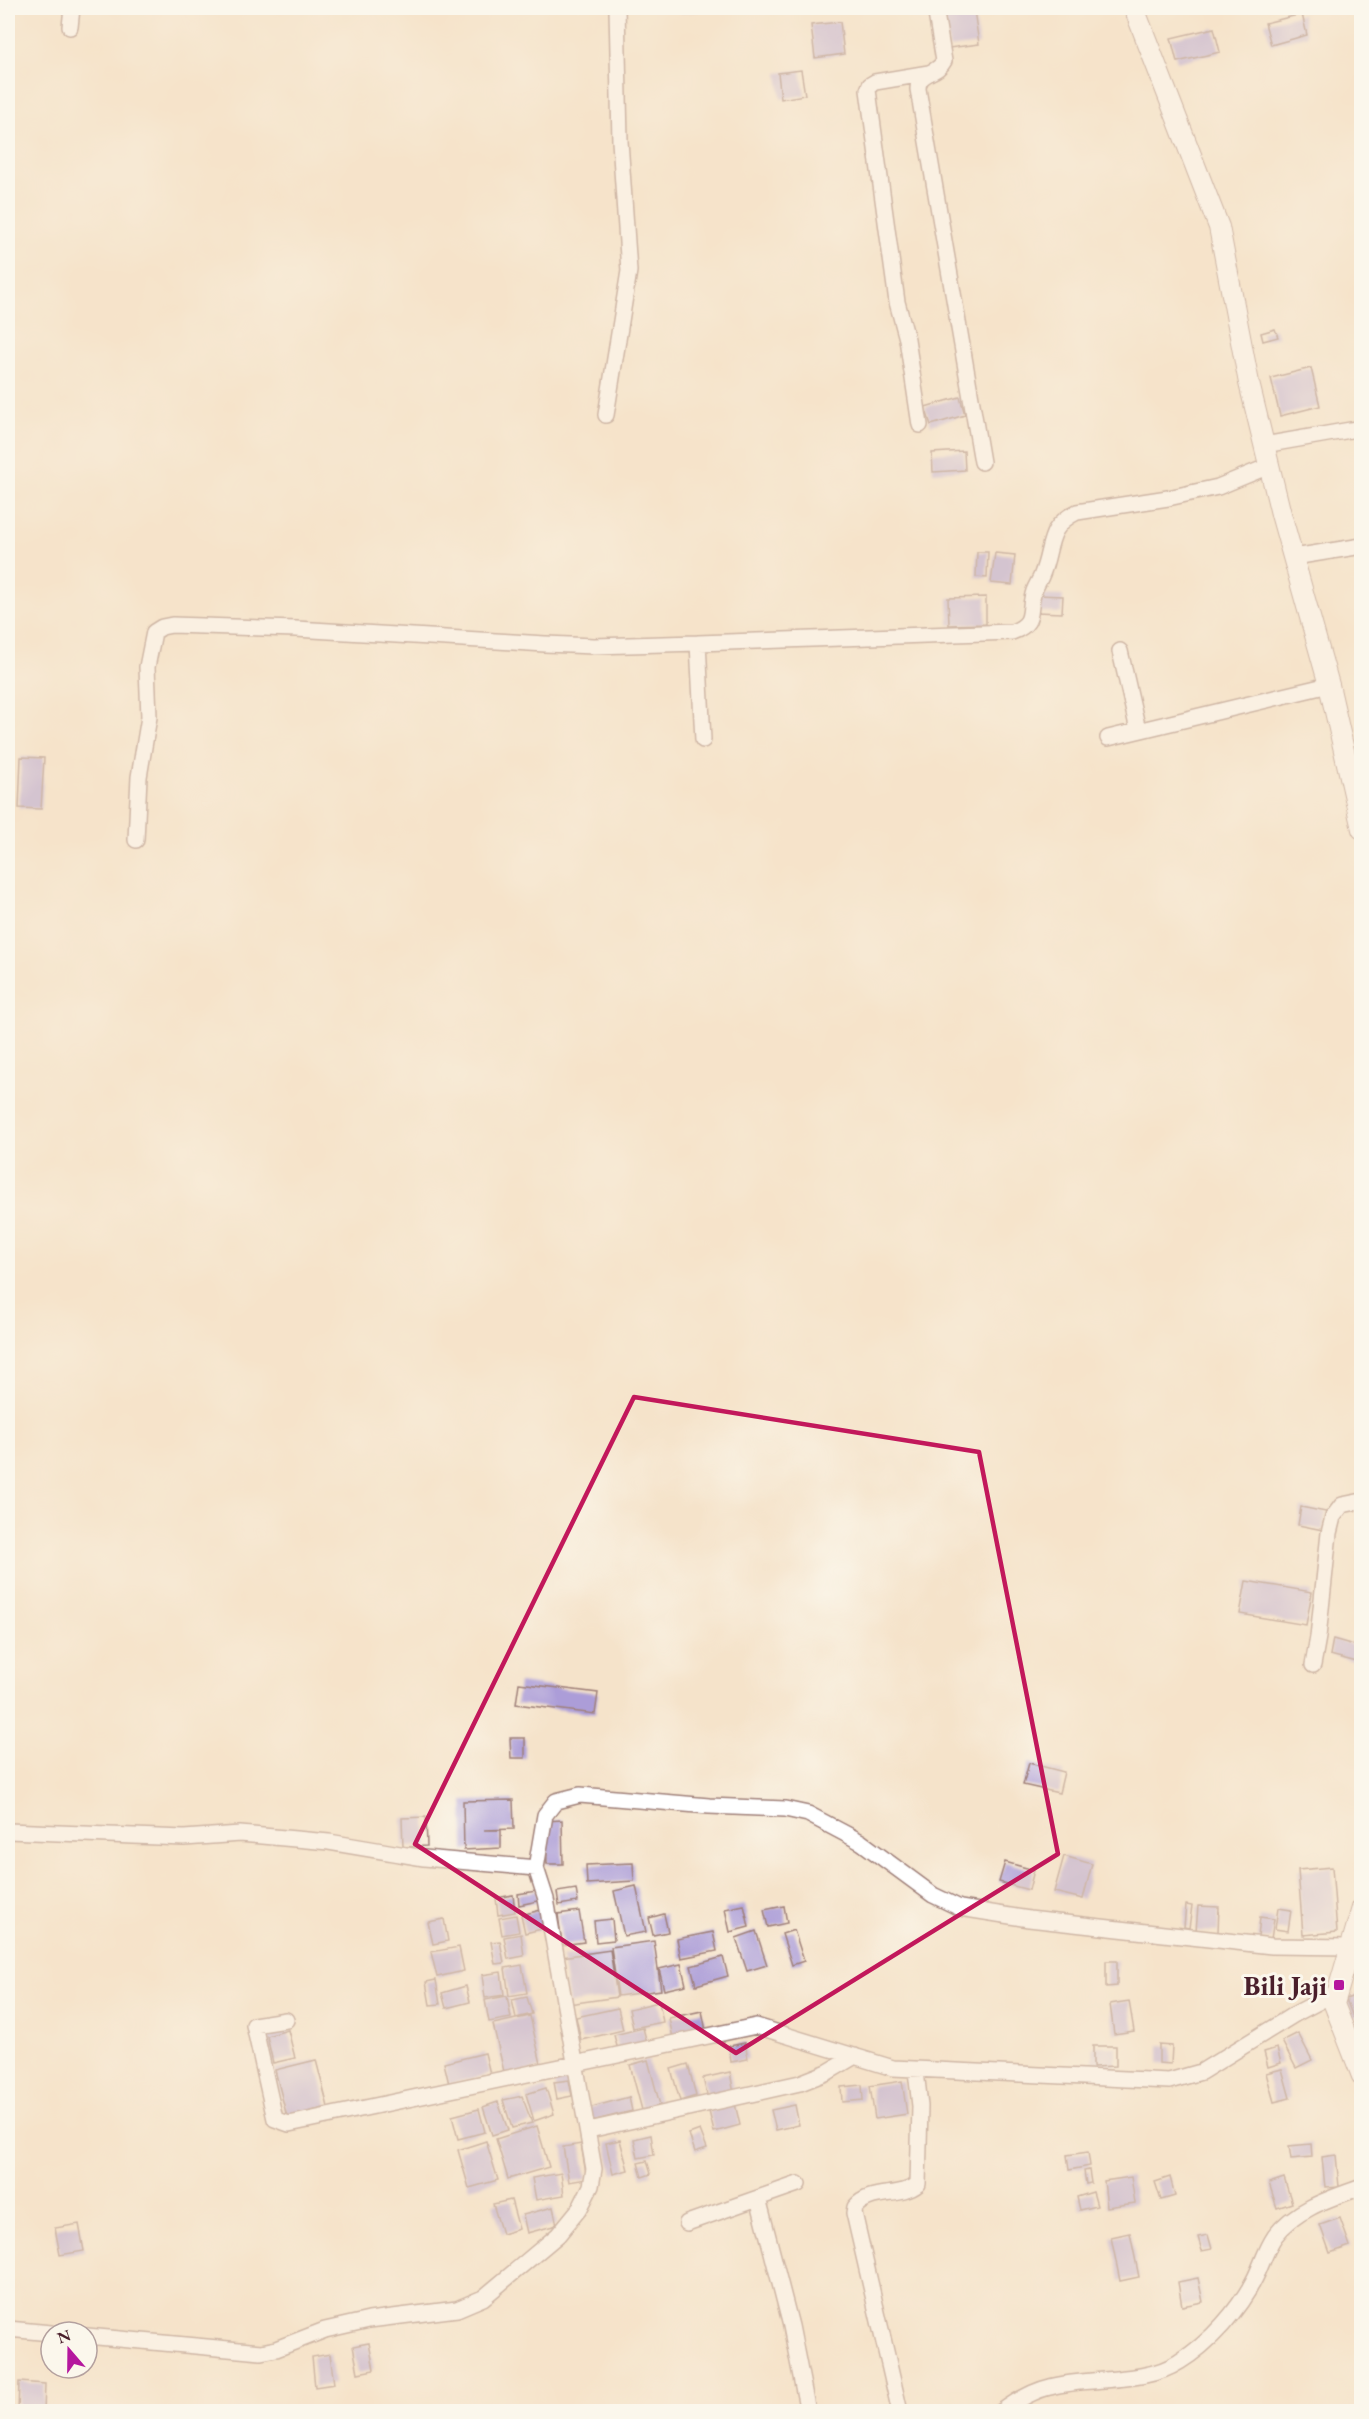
<svg xmlns="http://www.w3.org/2000/svg" width="1369" height="2419" font-family="'EB Garamond',serif">
<style>
.building{fill:#ac9dd8}
.lines{fill:none;stroke-linecap:round;stroke-linejoin:round}
.minor-casing{stroke:#a0817a;stroke-width:18}
.tertiary-casing{stroke:#a0817a;stroke-width:22}
.minor{stroke:#fff;stroke-width:15}
.tertiary{stroke:#fff;stroke-width:20}
.marked{fill:none;stroke:#c2185b;stroke-width:4.5;stroke-linejoin:round}
.poi-dot{fill:#b5179e;stroke:#fbf7ec;stroke-width:2}
.labels{text-anchor:middle;dominant-baseline:central;stroke-width:6;stroke-linejoin:round;paint-order:stroke}
.poi-label{font-size:27px;font-weight:bold;fill:#4a1f2b;stroke:#fbf7ec;text-anchor:end}
</style>
<rect width="100%" height="100%" fill="#fbf7ec"/>
<filter id="ink" filterUnits="userSpaceOnUse"><feTurbulence type="fractalNoise" baseFrequency=".0167" numOctaves="2"/><feDisplacementMap in="SourceGraphic" scale="12" xChannelSelector="R" yChannelSelector="G"/><feConvolveMatrix kernelMatrix="1 2 1 2 8 2 1 2 1" color-interpolation-filters="sRGB"/></filter>
<filter id="wash" filterUnits="userSpaceOnUse"><feTurbulence type="fractalNoise" baseFrequency=".008" numOctaves="4" result="noise"/><feDisplacementMap in="SourceGraphic" scale="24" xChannelSelector="R" yChannelSelector="G"/><feGaussianBlur stdDeviation="1.35" result="paint"/><feColorMatrix in="noise" values="0 0 0 0 0 0 0 0 0 0 0 0 0 0 0 0 0 1.4 0 .05"/><feComposite in="paint" operator="in"/></filter>
<g filter="url(#wash)">
<rect width="100%" height="100%" fill="#f5e3ca"/>
<g id="blocks">
<path class="building" d="M680 8H709V9L680 13Z
M974 10 979 44 949 48 944 14Z
M1302 14 1307 35 1271 45 1265 23Z
M840 22 844 54 815 58 811 25Z
M1214 28 1220 52 1177 62 1171 38Z
M801 70 805 95 781 99 778 73Z
M1275 329 1278 337 1263 341 1261 333Z
M1311 368 1320 406 1280 416 1271 378Z
M960 397 965 415 931 425 925 407Z
M964 451 965 470 933 472 932 453Z
M977 552H988L987 578 976 577Z
M995 553 1015 555 1012 585 991 583Z
M1037 595 1063 596 1062 613 1036 612Z
M986 597V624L949 625 948 598Z
M21 757 44 758 41 809 19 808Z
M1301 1507 1326 1512 1323 1530 1298 1525Z
M1246 1581 1312 1592 1306 1625 1240 1614Z
M1333 1639 1361 1647 1357 1662 1330 1655Z
M519 1683 598 1693 595 1714 516 1704Z
M510 1738H525V1758H511Z
M1029 1763 1064 1772 1059 1793 1023 1785Z
M513 1800 514 1829 484 1830H501V1848L464 1850 463 1801Z
M426 1817 427 1846 403 1847 402 1818Z
M562 1820 563 1864H547L546 1821Z
M1064 1856 1092 1864 1083 1899 1054 1892Z
M1005 1862 1034 1870 1029 1890 999 1882Z
M633 1863 634 1881 587 1884 586 1865Z
M1332 1867 1337 1932 1303 1935 1298 1870Z
M636 1886 646 1932 624 1936 614 1891Z
M576 1889 578 1902 559 1905 557 1892Z
M536 1891 538 1901 519 1905 518 1894Z
M513 1895 515 1912 498 1915 496 1898Z
M744 1905 749 1927 730 1932 725 1909Z
M1186 1905 1192 1906 1189 1928 1184 1927Z
M784 1906 787 1923 768 1927 764 1910Z
M1198 1906 1219 1907 1218 1932 1196 1931Z
M1278 1908 1291 1910 1288 1931 1275 1929Z
M541 1910 546 1928 525 1933 521 1915Z
M579 1911 584 1942 562 1945 558 1914Z
M664 1914 668 1932 653 1935 649 1918Z
M516 1915 519 1932 502 1935 499 1918Z
M1260 1917 1274 1919 1271 1939 1258 1938Z
M444 1919 448 1941 433 1944 428 1922Z
M612 1919 614 1940 596 1942 594 1921Z
M794 1930 804 1961 792 1965 782 1934Z
M756 1931 767 1965 747 1971 736 1938Z
M713 1932 717 1951 681 1958 677 1939Z
M521 1934 524 1956 508 1959 504 1937Z
M500 1941 504 1963 495 1964 491 1942Z
M654 1941 661 1990 618 1996 611 1947Z
M459 1947 464 1971 437 1977 431 1952Z
M610 1950 617 1997 569 2004 562 1957Z
M723 1957 728 1976 696 1985 691 1966Z
M1106 1961H1117V1986L1106 1987Z
M681 1964 686 1985 664 1990 659 1969Z
M522 1965 527 1993 509 1996 505 1968Z
M501 1972 504 1995 485 1998 482 1975Z
M436 1980 440 2004 430 2005 426 1982Z
M466 1986 470 2002 446 2008 442 1993Z
M1362 1993V2014L1353 2017 1346 1999Z
M507 1996 511 2018 489 2022 485 2000Z
M527 1997 532 2014 516 2018 512 2000Z
M1129 2001 1134 2031 1114 2034 1110 2004Z
M659 2002 663 2022 633 2028 629 2009Z
M618 2008 623 2030 581 2040 576 2017Z
M702 2011 706 2031 673 2038 669 2018Z
M530 2016 542 2068 505 2076 493 2024Z
M643 2028 648 2047 619 2054 614 2035Z
M288 2030 295 2058 273 2063 267 2036Z
M1298 2033 1312 2060 1296 2068 1282 2041Z
M745 2043 748 2059 731 2062 729 2046Z
M1159 2045 1172 2046 1171 2064 1159 2063Z
M1093 2046H1116V2066L1093 2067Z
M1277 2048 1281 2063 1268 2067 1264 2052Z
M485 2053 490 2074 449 2084 444 2063Z
M316 2060 328 2107 287 2117 275 2070Z
M648 2060 660 2105 642 2110 630 2065Z
M688 2064 696 2096 680 2101 671 2069Z
M1282 2069 1290 2098 1274 2102 1266 2073Z
M730 2072 734 2094 708 2099 703 2078Z
M569 2080 572 2096 557 2099 554 2082Z
M902 2081 907 2114 875 2119 870 2086Z
M862 2085 863 2100 842 2102 841 2087Z
M546 2088 554 2114 534 2121 526 2094Z
M522 2096 532 2123 512 2128 503 2100Z
M629 2097 632 2111 592 2121 588 2108Z
M498 2102 508 2130 492 2135 483 2107Z
M735 2104 740 2125 714 2132 709 2111Z
M795 2105 799 2125 776 2130 771 2110Z
M479 2109 485 2132 458 2139 452 2116Z
M537 2126 549 2167 508 2179 496 2139Z
M700 2130 707 2148 695 2152 689 2134Z
M651 2135 654 2155 638 2158 634 2139Z
M620 2140 628 2170 613 2174 606 2143Z
M486 2141 498 2180 469 2188 458 2150Z
M581 2144 587 2179 569 2182 563 2147Z
M1311 2144 1312 2157 1291 2159 1289 2146Z
M1088 2152 1090 2166 1069 2170 1067 2155Z
M1336 2155 1339 2187 1325 2188 1322 2157Z
M647 2161 651 2174 642 2177 638 2163Z
M1089 2170 1091 2183 1086 2184 1084 2171Z
M561 2173 564 2195 536 2200 532 2178Z
M1131 2177 1135 2203 1107 2207 1104 2181Z
M1170 2177 1175 2196 1161 2200 1155 2182Z
M1284 2178 1292 2203 1277 2208 1269 2183Z
M1093 2192 1097 2206 1080 2210 1077 2197Z
M511 2200 519 2229 502 2234 493 2204Z
M553 2207 557 2225 527 2233 523 2215Z
M1340 2218 1350 2246 1330 2253 1320 2225Z
M79 2224 84 2251 60 2255 55 2228Z
M1130 2233 1139 2277 1120 2281 1111 2237Z
M1208 2235 1212 2249 1202 2251 1198 2237Z
M1198 2278 1203 2302 1182 2306 1178 2282Z
M369 2343 374 2370 358 2373 353 2346Z
M330 2354 334 2384 315 2387 312 2357Z
M19 2382 45 2384 44 2412H18Z"/>
</g>
</g>
<g filter="url(#ink)">
<use href="#blocks" fill-opacity="0" stroke="#a0817a" stroke-width="1.5"/>
<g class="lines">
<g class="minor-casing">
<path id="minor" d="M935 8 944 61C937 75 918 71 918 89L982 462
M70 27 72 8
M606 415 629 271 620 141 617 8
M920 425 907 339 897 302 868 90 870 85 875 82 929 73
M1264 445 1362 428
M1294 557 1362 546
M1120 651 1138 730
M1108 738 1329 685
M703 740 698 643 1012 632C1037 623 1027 611 1034 591 1036 585 1040 580 1042 574 1053 547 1046 527 1077 512L1168 498 1218 487 1269 466
M136 840 139 777 149 717 147 667 154 632 162 627 172 625 296 629 545 644 594 646 698 643
M1313 1665 1318 1637 1329 1533 1333 1517 1342 1505 1362 1501
M8 1831 184 1838 240 1834 329 1842 424 1858 536 1868
M286 2020 254 2025 275 2119 289 2124 756 2026 893 2068 1169 2081 1201 2072 1295 2014 1337 1992
M589 2130 800 2083 828 2072 855 2056
M798 2184 758 2198 791 2326 808 2412
M687 2223 758 2198
M8 2329 51 2333
M87 2336 261 2352 276 2349 325 2330 369 2320 457 2309 483 2298 558 2235 580 2208 591 2186 594 2169 546 1899 536 1868 545 1815 556 1801 580 1795 709 1806 785 1809 808 1814 861 1842 933 1895 960 1908 1029 1919 1272 1946 1350 1947
M900 2412 854 2213 855 2207C871 2188 900 2199 918 2184L920 2106 916 2071
M1001 2412C1016 2401 1032 2391 1050 2387 1090 2376 1144 2385 1179 2362 1210 2343 1239 2310 1255 2278 1262 2264 1266 2249 1275 2236 1295 2209 1331 2198 1362 2187"/>
</g>
<g class="tertiary-casing">
<path id="tertiary" d="M1134 8 1219 227 1249 383 1281 514 1329 685 1362 829
M1362 1908 1334 2004 1362 2076"/>
</g>
<use href="#minor" class="minor"/>
<use href="#tertiary" class="tertiary"/>
</g>
</g>
<path d="M0 0H1369V2419H0ZM634 1397 979 1452 1058 1854 736 2053 415 1844Z" fill="#f5e3ca" fill-opacity=".55" fill-rule="evenodd"/>
<path class="marked" d="M634 1397 979 1452 1058 1854 736 2053 415 1844Z"/>
<rect class="poi-dot" x="1333" y="1979" width="12" height="12" rx="3"/>
<g class="labels">
<g class="poi-label">
<text x="1327" y="1985">Bili Jaji</text>
</g>
</g>
<rect width="1369" height="2419" fill="none" stroke="#fbf7ec" stroke-width="30"/>
<g transform="translate(69 2350) rotate(340)"><circle r="28" fill="#fbf7ec" stroke="#b4a19f" stroke-width="1.5"/>
<path d="M0-4.5L10 22L0 15L-10 22Z" fill="#b5179e"/>
<text y="-9" font-size="16" font-weight="bold" text-anchor="middle" fill="#4a1f2b">N</text>
</g>
</svg>
